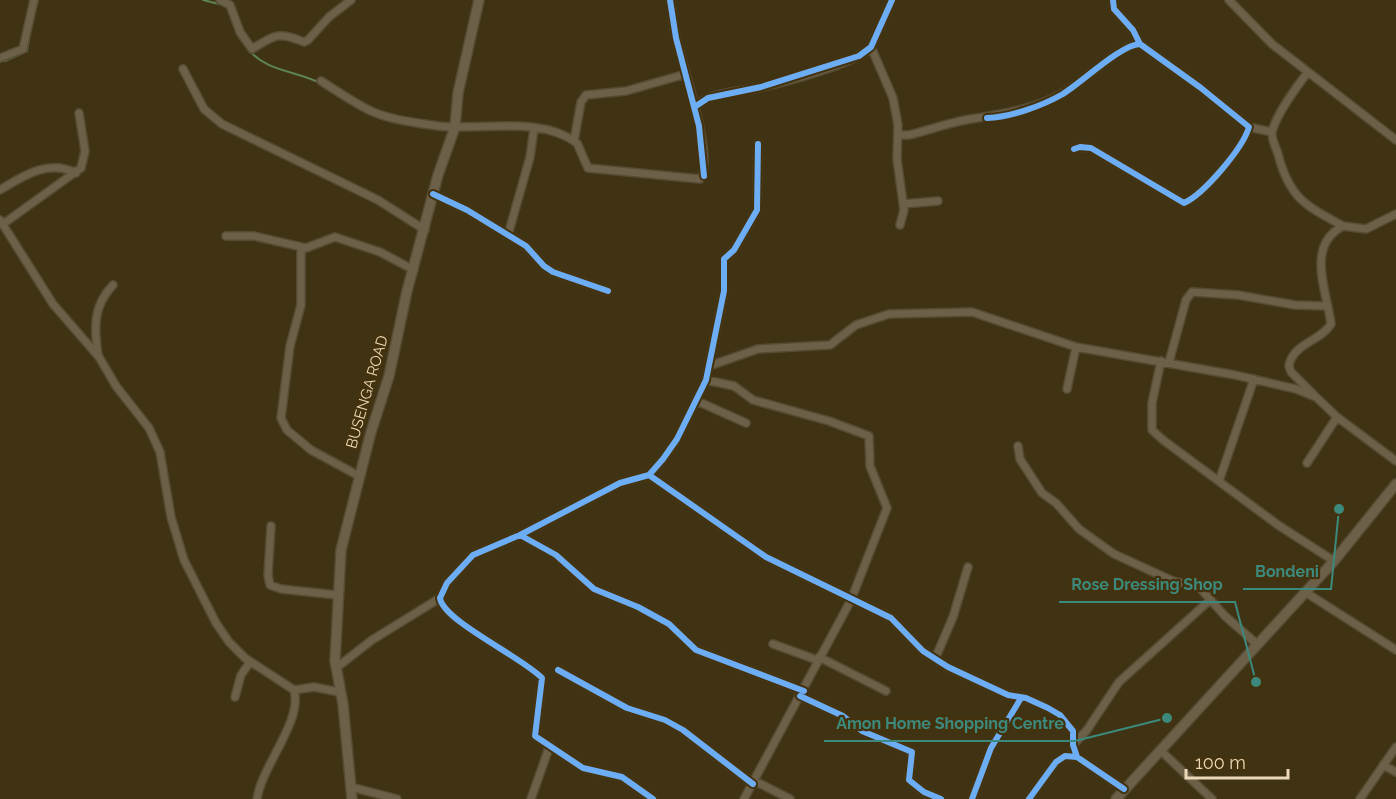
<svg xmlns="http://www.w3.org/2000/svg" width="1396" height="799" font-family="Raleway,sans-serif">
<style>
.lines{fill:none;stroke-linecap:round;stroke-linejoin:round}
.stream{stroke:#5d8454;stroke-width:2}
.street-casing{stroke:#564b33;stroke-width:10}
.secondary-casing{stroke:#564b33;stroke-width:12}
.street{stroke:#6c6048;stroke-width:7}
.secondary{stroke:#6c6048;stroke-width:9}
.cycleway-casing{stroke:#44320e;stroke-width:10}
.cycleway{stroke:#6dadf4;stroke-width:6}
.labels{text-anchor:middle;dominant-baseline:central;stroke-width:4.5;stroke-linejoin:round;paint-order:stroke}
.street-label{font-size:15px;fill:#ecd9b9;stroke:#44320e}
.leader{fill:none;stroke:#3b8a7d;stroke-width:2}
.callout-dot{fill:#3b8a7d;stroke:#44320e;stroke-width:2}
.callout-label{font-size:16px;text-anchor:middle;font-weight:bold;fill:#3b8a7d;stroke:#44320e;stroke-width:4.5;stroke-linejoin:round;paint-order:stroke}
</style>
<rect width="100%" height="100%" fill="#403313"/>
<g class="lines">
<path class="stream" d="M203 0 223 5
M34 14 38 0
M248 49C265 71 297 71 320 83
M5 61 27 51 30 32"/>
<g class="street-casing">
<path id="street" d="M220 0 230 5 240 32 252 49C275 35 278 31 304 42L308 40 329 17 351 0
M892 0 871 47 893 98 898 125 897 159 904 210 900 225
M1229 0 1272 44 1396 140
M0 58 23 49 34 0
M183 69 204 109 222 124 378 200 425 230
M1308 72C1297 86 1276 115 1272 132 1271 139 1276 147 1278 154 1289 197 1304 205 1343 226
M321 81C335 90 356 104 371 111 390 120 418 123 438 126 482 131 539 115 577 143L588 168 700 179C716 161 681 62 676 37 673 25 673 12 670 0
M696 106C710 92 738 92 757 88 782 83 855 64 871 47
M1249 127 1272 132
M899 135H909C930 130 950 122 971 119 1003 114 1031 110 1060 95 1081 85 1120 44 1140 44
M574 141 581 102 586 95 626 91 686 74
M1074 149 1080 147 1091 148 1184 203C1204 194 1243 148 1249 127L1201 88 1140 44 1133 30 1114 9 1113 0
M0 190C23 176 48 159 76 173
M433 194 467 210 526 246 544 266 553 272 608 291
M903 204 938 201
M0 220 53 304 99 357 116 386 149 428 160 452 171 517 184 560 216 623 229 642 245 658 294 690C303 721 262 765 257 799
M3 224 81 168 85 151 79 113
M508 235 530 157 534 128
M226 236H254L306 248 335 237 380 252 414 270
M301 247V305L290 346 281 418 287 430 311 450 359 476
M98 355C94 327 93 306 113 285
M1161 361 1152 403V430L1163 440 1278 525 1334 561
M1169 362 1186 300 1192 292 1238 295 1295 305 1327 306
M709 366 758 349 830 345 856 325 889 314 972 312 1076 347 1235 375 1296 389 1316 397 1337 417 1396 461
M706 380 734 386 753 400 829 421 869 436 870 466 887 508 851 600 744 799
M1067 389 1076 347
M1314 395 1291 372 1289 366C1292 344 1321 341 1331 324 1327 291 1305 246 1343 226L1366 229 1396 214
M697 401 746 423
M1018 446 1020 459 1042 493 1056 503 1079 529 1114 554 1173 581 1199 587 1225 616 1258 645
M1307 463 1337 417
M649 475 766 557 891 618 923 651 948 667 1008 695 1026 698 1048 708 1060 715 1073 731V745L1077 757
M1219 481 1254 379
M271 526 268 575 270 585 281 589 337 595
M520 535 556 555 594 589 638 607 669 624 696 650 804 691
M1305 592 1396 650
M773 644 817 660
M819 657 886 691
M935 659 953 617 968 567
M336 668 372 640 440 598
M558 670 627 708 665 720 683 730 753 784
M294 690 314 687 339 692
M800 696 843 716 862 731 912 752 909 780 924 792 941 799
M235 697 241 675 250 662
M1073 745 1087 730 1119 682 1210 600
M1160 750 1212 799
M1383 765 1396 772
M755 781 790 799
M351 787 397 799
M531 799 550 745
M653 799 622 777 583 768 535 736 542 678C522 657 443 621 440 598L447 583 473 555 520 535 620 483 649 475 663 459 677 439 706 380 724 291V259L734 250 757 210 758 144
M972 799 991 748 1021 698
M1029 799 1056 762 1065 756 1077 757 1124 789
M1360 799 1396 747"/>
</g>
<g class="secondary-casing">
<path id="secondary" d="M352 799 343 704 335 661 341 550 371 432 389 376 407 291 438 175 455 127 458 93 479 0
M1116 799 1334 561 1396 484"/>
</g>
<use href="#street" class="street"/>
<use href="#secondary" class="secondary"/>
<g class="cycleway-casing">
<path id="cycleway" d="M670 0 676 38 699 126 704 176
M696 106 708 98 761 87 859 56 871 47 892 0
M987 118C1011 117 1042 106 1063 94 1081 83 1122 44 1140 44
M1074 149 1080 147 1091 148 1184 203C1204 194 1243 148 1249 127L1201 88 1140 44 1133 30 1114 9 1113 0
M433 194 467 210 526 246 544 266 553 272 608 291
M649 475 766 557 891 618 923 651 948 667 1008 695 1026 698 1048 708 1060 715 1073 731V745L1077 757
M520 535 556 555 594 589 638 607 669 624 696 650 804 691
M558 670 627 708 665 720 683 730 753 784
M800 696 843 716 862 731 912 752 909 780 924 792 941 799
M653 799 622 777 583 768 535 736 542 678C522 657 443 621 440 598L447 583 473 555 520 535 620 483 649 475 663 459 677 439 706 380 724 291V259L734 250 757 210 758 144
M972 799 991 748 1021 698
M1029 799 1056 762 1065 756 1077 757 1124 789"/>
</g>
<use href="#cycleway" class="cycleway"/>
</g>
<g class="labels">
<g class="street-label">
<text transform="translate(367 392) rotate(-74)">BUSENGA ROAD</text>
</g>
</g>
<path class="leader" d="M1339 509L1331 589H1243M1256 682L1235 602H1059M1167 718L1075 741H824"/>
<g class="callout-dot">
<circle cx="1339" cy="509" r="6"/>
<circle cx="1256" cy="682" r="6"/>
<circle cx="1167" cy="718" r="6"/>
</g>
<g class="callout-label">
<text x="1287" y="577">Bondeni</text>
<text x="1147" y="590">Rose Dressing Shop</text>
<text x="950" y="729">Amon Home Shopping Centre</text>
</g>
<path d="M1186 769v9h102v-9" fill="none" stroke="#ecd9b9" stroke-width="3"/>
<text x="1195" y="769" font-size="18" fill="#ecd9b9" stroke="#44320e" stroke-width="4.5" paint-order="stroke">100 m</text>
</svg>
